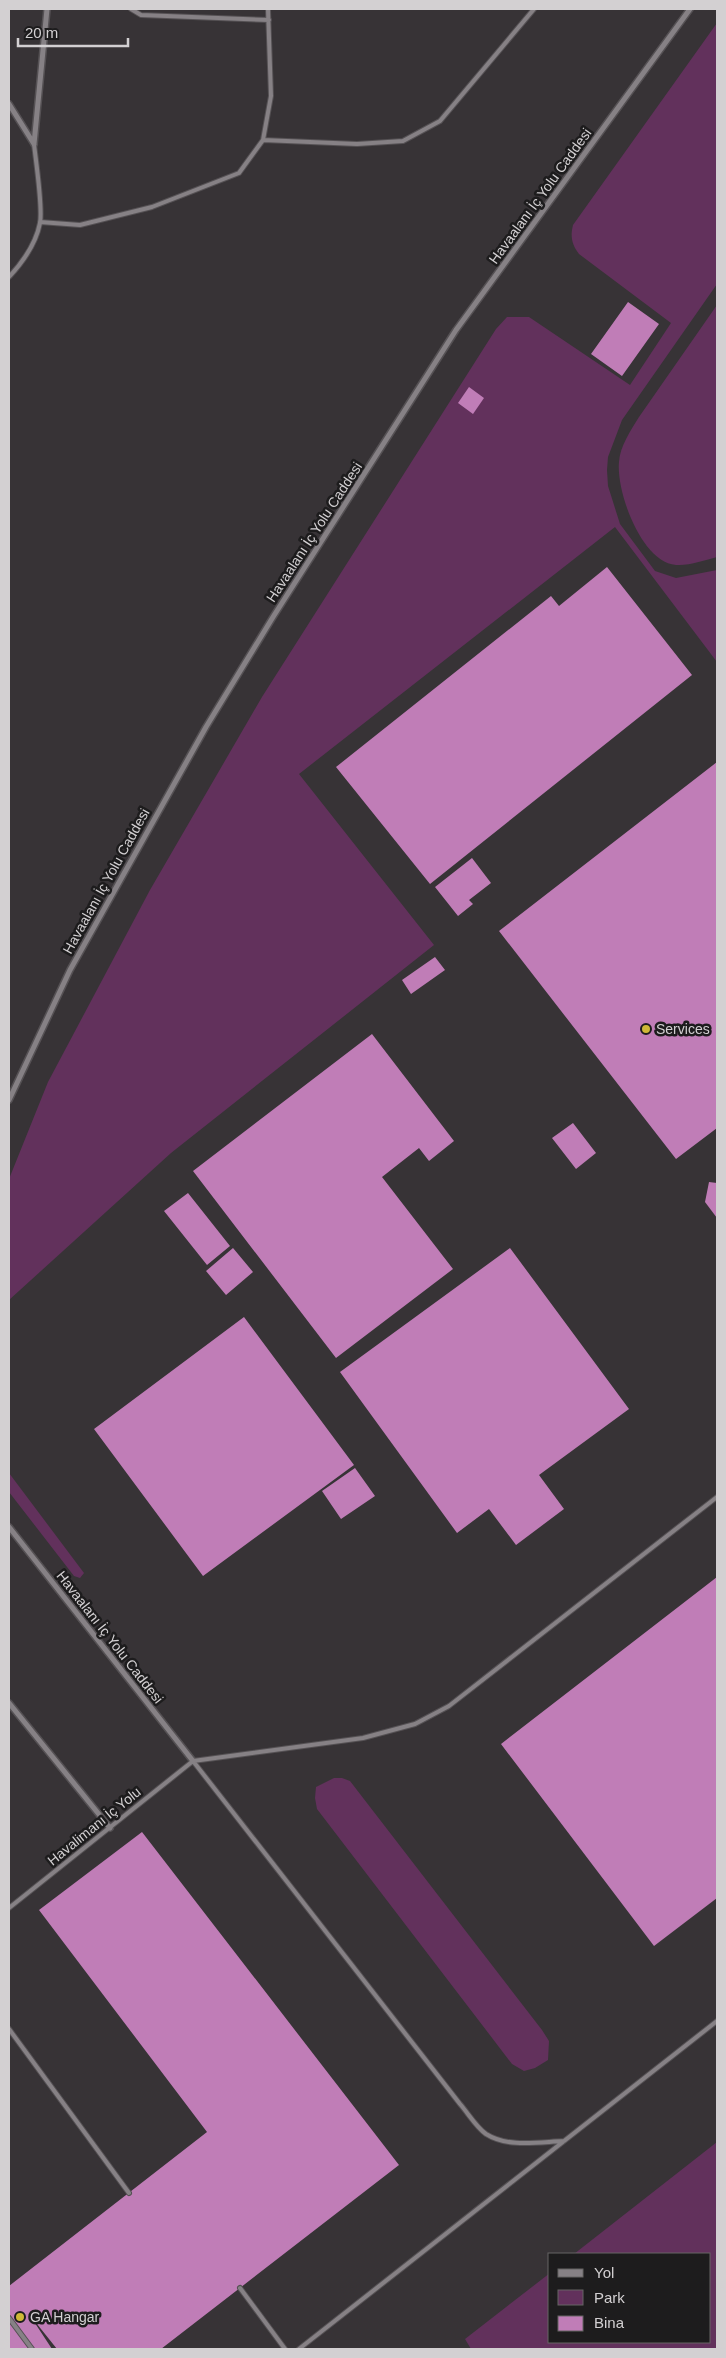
<svg xmlns="http://www.w3.org/2000/svg" width="726" height="2358" font-family="Helvetica,sans-serif">
<style>
.green{fill:#62315c}
.building{fill:#c07db7}
.lines{fill:none;stroke-linecap:round;stroke-linejoin:round}
.service-casing{stroke:#555154;stroke-width:6}
.minor-casing{stroke:#555154;stroke-width:8}
.service{stroke:#868185;stroke-width:4}
.minor{stroke:#868185;stroke-width:5}
.poi-dot{fill:#cfb837;stroke:#1d1c1d;stroke-width:2}
.labels{text-anchor:middle;dominant-baseline:central;stroke-width:5;stroke-linejoin:round;paint-order:stroke}
.street-label{font-size:14px;fill:#d3d0d2;stroke:#1d1c1d}
.poi-label{font-size:14px;fill:#d3d0d2;stroke:#1d1c1d;text-anchor:start}
</style>
<rect width="100%" height="100%" fill="#373336"/>
<path class="green" d="M717 23V284L622 420 608 457 607 470 608 486 620 524 655 571 676 578 717 570V662L615 527 299 774 434 945 171 1153 9 1300V1179L48 1082 150 890 262 697 496 329 507 317H529L630 385 671 323 579 254C572 245 570 237 573 225Z
M717 305V557C705 560 689 566 676 565 641 562 616 491 619 462 620 446 631 430 639 417Z
M9 1473 84 1573 80 1578 74 1576 9 1492Z
M334 1778H342L350 1781 542 2030 549 2041 548 2060 535 2068 524 2071 512 2064 317 1809 315 1798 316 1787Z
M717 2142V2349H471L465 2339 550 2273V2342H710V2254H574Z"/>
<path class="building" d="M628 302 659 324 622 376 591 354Z
M469 387 484 398 473 414 458 403Z
M607 567 692 675 430 884 336 767 551 596 559 606Z
M717 762V1128L676 1159 499 931Z
M472 858 491 883 469 900 473 904 458 916 435 887Z
M435 957 445 970 411 994 402 980Z
M372 1034 454 1141 429 1161 419 1148 382 1177 453 1269 336 1358 193 1171Z
M573 1123 596 1153 576 1169 552 1138Z
M709 1182 717 1183V1218L705 1202Z
M188 1193 230 1246 207 1265 164 1211Z
M233 1248 253 1272 226 1295 206 1271Z
M510 1248 629 1409 539 1475 564 1509 516 1545 489 1509 457 1533 340 1372Z
M244 1317 354 1465 203 1576 94 1429Z
M355 1468 375 1496 341 1519 322 1491Z
M717 1577V1898L654 1946 501 1744Z
M142 1832 399 2165 161 2349H57L29 2314 52 2349H9V2286L207 2132 39 1910Z"/>
<g class="lines">
<g class="service-casing">
<path id="service" d="M131 9 141 15 269 20
M263 140 357 144 403 141 440 121 534 9
M40 222 80 225 152 207 239 173 263 140 271 96 268 9
M9 277C23 262 36 243 40 223 43 208 36 162 34 144
M193 1761 363 1738 415 1724 449 1706 717 1497
M193 1761 460 2104C468 2113 476 2127 486 2134 508 2148 539 2142 564 2141
M9 1908 193 1761
M9 2029 129 2193
M240 2288 285 2349
M9 2318 32 2349
M299 2349 717 2021"/>
</g>
<g class="minor-casing">
<path id="minor" d="M9 104 34 144
M34 144 47 9
M9 1100 70 970 206 727 273 617 456 330 690 9
M9 1527 193 1761
M9 1703 110 1828"/>
</g>
<use href="#service" class="service"/>
<use href="#minor" class="minor"/>
</g>
<g class="poi-dot">
<circle cx="646" cy="1029" r="5"/>
<circle cx="20" cy="2317" r="5"/>
</g>
<g class="labels">
<g class="street-label">
<text transform="translate(540 196) rotate(-54)">Havaalanı İç Yolu Caddesi</text>
<text transform="translate(314 532) rotate(-57)">Havaalanı İç Yolu Caddesi</text>
<text transform="translate(106 881) rotate(-61)">Havaalanı İç Yolu Caddesi</text>
<text transform="translate(110 1637) rotate(52)">Havaalanı İç Yolu Caddesi</text>
<text transform="translate(94 1826) rotate(-39)">Havalimanı İç Yolu</text>
</g>
<g class="poi-label">
<text x="656" y="1029">Services</text>
<text x="30" y="2317">GA Hangar</text>
</g>
</g>
<rect width="726" height="2358" fill="none" stroke="#d3d0d2" stroke-width="20"/>
<rect x="548" y="2253" width="162" height="90" fill="#1d1c1d" stroke="#666465"/>
<rect x="558" y="2269" width="25" height="8" fill="#868185" stroke="#666465"/>
<text x="594" y="2278" font-size="15" fill="#d3d0d2">Yol</text>
<rect x="558" y="2290" width="25" height="15" fill="#62315c" stroke="#666465"/>
<text x="594" y="2303" font-size="15" fill="#d3d0d2">Park</text>
<rect x="558" y="2316" width="25" height="15" fill="#c07db7" stroke="#666465"/>
<text x="594" y="2328" font-size="15" fill="#d3d0d2">Bina</text>
<path d="M18 38v8h110v-8" fill="none" stroke="#d3d0d2" stroke-width="2.5"/>
<text x="25" y="38" font-size="15" fill="#d3d0d2" stroke="#1d1c1d" stroke-width="4" paint-order="stroke">20 m</text>
</svg>
